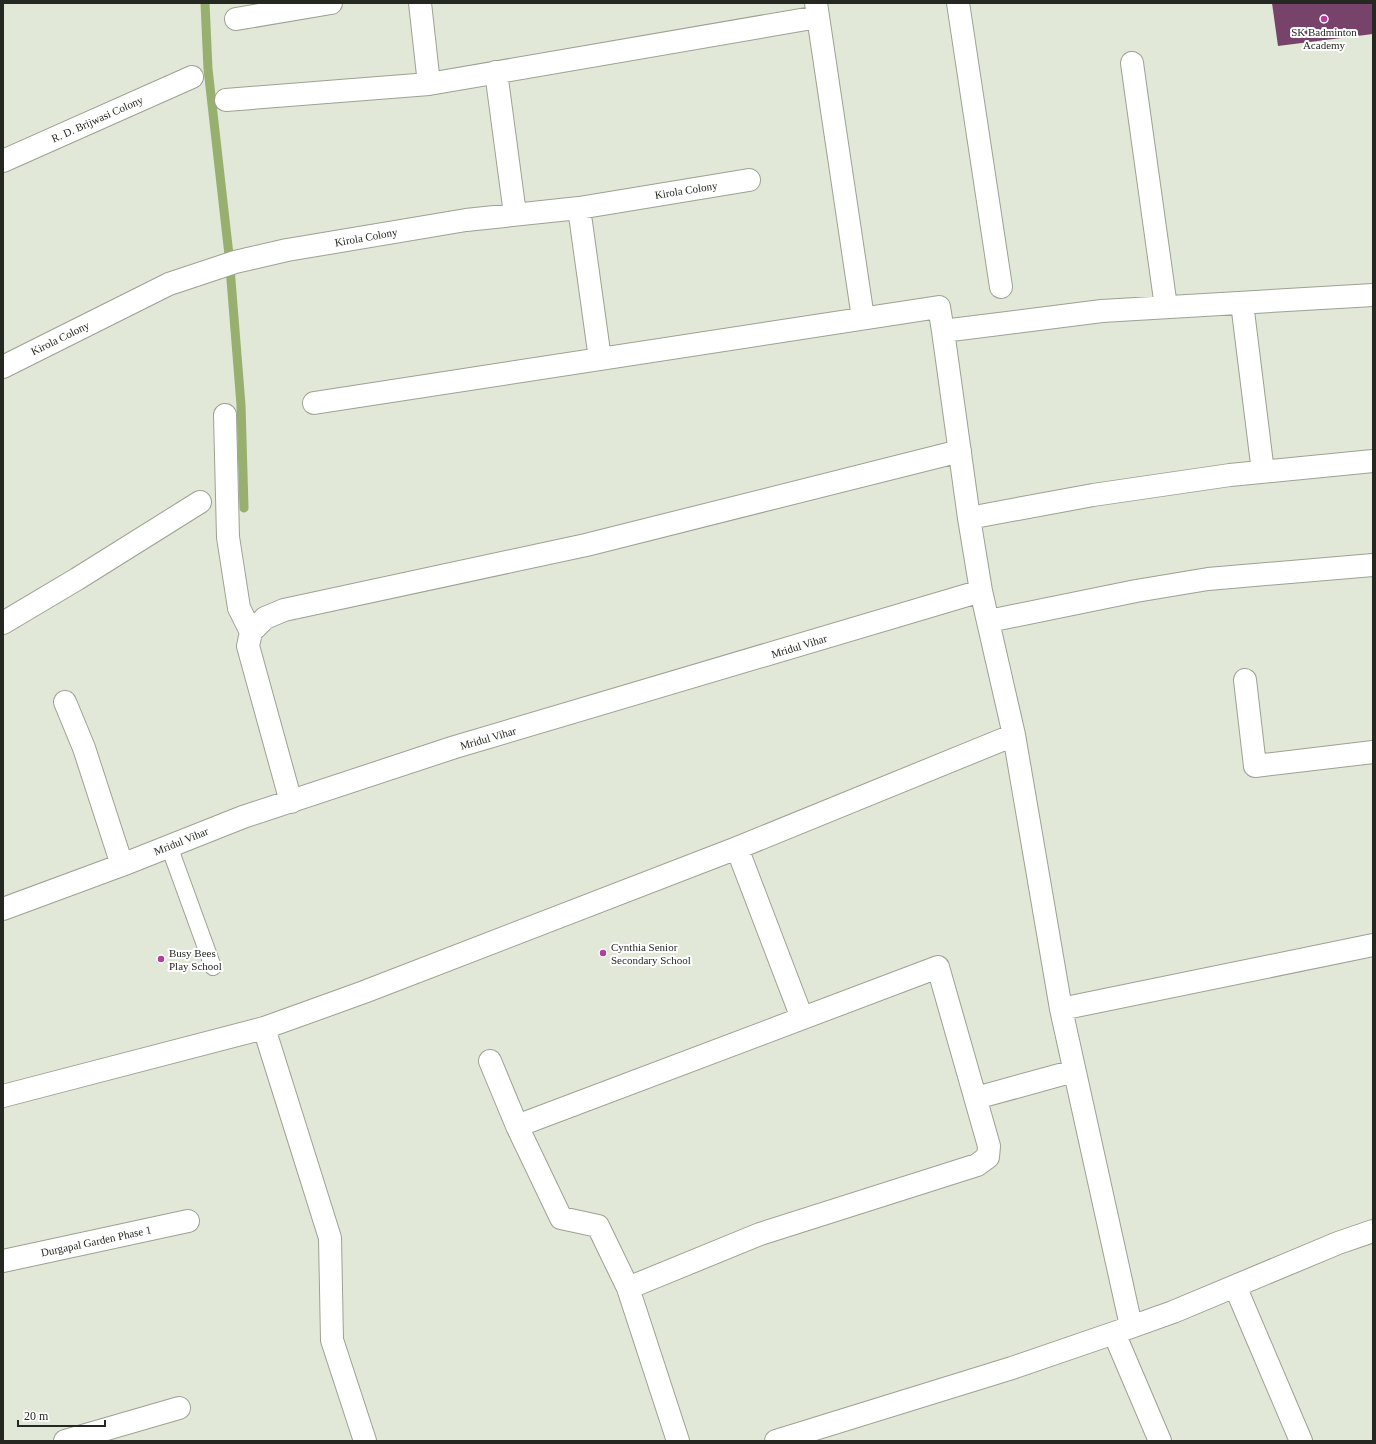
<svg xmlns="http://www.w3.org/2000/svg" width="1376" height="1444" font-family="'Times New Roman',serif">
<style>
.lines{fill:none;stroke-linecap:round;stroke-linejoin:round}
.stream{stroke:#97af6f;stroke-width:9}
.building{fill:#78436a}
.service-casing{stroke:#9ca293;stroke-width:18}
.minor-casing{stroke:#9ca293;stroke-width:24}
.service{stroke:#fff;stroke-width:16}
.minor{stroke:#fff;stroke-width:22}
.poi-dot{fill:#b23f99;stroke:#fff;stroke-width:1.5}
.labels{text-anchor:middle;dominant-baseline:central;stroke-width:4;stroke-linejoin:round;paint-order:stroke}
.poi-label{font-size:11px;fill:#252821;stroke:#fff;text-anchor:start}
.street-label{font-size:11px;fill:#252821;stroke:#fff}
</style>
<rect width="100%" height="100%" fill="#e1e8d7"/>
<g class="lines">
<path class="stream" d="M205 3 208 69 229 255 241 405 244 508"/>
</g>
<path class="building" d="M1272 3H1373V34L1278 46Z"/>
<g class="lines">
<g class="service-casing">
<path id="service" d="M169 846 213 967"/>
</g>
<g class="minor-casing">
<path id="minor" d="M420 3 429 84
M816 3 863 318
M958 3 1001 287
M236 19 331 3
M1132 63 1166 307
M496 72 515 214
M226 100 429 84 818 17
M3 161 192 77
M579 208 600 359
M1242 303 1263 472
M3 367 169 284 235 262 287 250 466 220 579 208 749 180
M314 403 939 307 943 331
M225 415 228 537 239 608 251 632
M969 518 1093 495 1230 475 1373 461
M989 621 1136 591 1208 579 1373 565
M3 623 77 579 200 502
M1245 680 1255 766 1373 752
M65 702 84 748 122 865
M291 802 248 646 251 632 265 618 284 610 586 545 960 451
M737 848 802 1018
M3 909 122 865 243 817 455 747 981 591
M1061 1009 1373 945
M264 1028 330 1238 332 1340 365 1441
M490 1061 517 1126 938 967 989 1146 988 1157 977 1165 760 1234 628 1288 678 1441
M3 1096 264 1028 364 992 737 848 1014 735
M976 1098 1074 1071
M517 1126 561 1218 598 1226 628 1288
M3 1261 188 1221
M1235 1286 1301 1441
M1131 1326 1061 1009 1014 735 981 591 969 518 943 331 1102 311 1373 295
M1114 1333 1160 1441
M65 1441 179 1408
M776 1441 1012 1368 1114 1333 1173 1312 1338 1243 1373 1231"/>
</g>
<use href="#service" class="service"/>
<use href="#minor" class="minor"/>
</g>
<g class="poi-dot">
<circle cx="1324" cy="19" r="4"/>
<circle cx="603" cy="953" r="4"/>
<circle cx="161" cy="959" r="4"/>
</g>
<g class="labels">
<g class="poi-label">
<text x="1324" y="32" text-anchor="middle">SK Badminton<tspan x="1324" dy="13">Academy</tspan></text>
<text x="611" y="947">Cynthia Senior<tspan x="611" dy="13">Secondary School</tspan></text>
<text x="169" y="953">Busy Bees<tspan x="169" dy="13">Play School</tspan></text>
</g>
<g class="street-label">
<text transform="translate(97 119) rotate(-24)">R. D. Brijwasi Colony</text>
<text transform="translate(686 190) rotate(-9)">Kirola Colony</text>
<text transform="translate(366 237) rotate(-10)">Kirola Colony</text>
<text transform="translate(60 338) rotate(-26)">Kirola Colony</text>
<text transform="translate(799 646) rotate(-17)">Mridul Vihar</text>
<text transform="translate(488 738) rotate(-16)">Mridul Vihar</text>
<text transform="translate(181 841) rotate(-22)">Mridul Vihar</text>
<text transform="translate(96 1241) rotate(-12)">Durgapal Garden Phase 1</text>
</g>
</g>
<rect width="1376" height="1444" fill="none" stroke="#252821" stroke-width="8"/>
<path d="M18 1420v6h87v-6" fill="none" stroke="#252821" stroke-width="2"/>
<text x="24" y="1420" font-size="12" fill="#252821" stroke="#ffffff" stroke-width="3" paint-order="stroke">20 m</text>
</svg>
